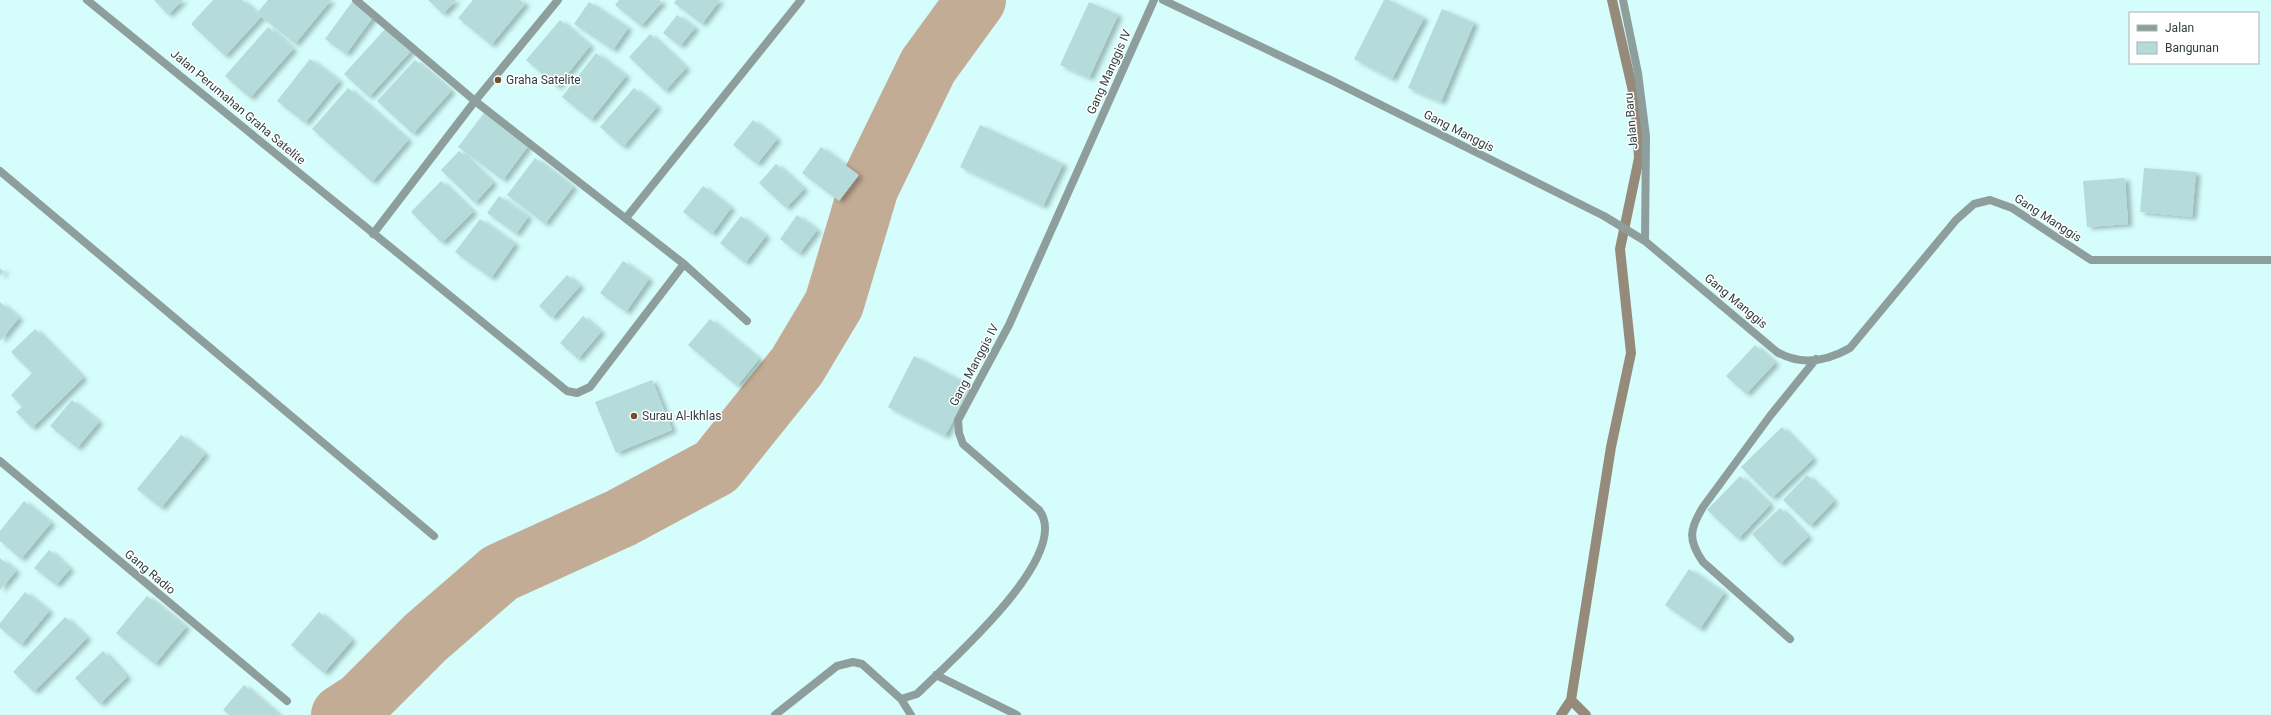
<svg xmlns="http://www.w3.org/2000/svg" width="2271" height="715" font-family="Roboto,sans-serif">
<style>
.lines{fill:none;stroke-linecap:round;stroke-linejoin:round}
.stream{stroke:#968b7b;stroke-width:10}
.river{stroke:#c3ac95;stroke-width:60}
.building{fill:#b5dcdb;filter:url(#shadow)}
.minor{stroke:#8e9e9d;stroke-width:8}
.poi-dot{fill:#735029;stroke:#fff;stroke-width:1.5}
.labels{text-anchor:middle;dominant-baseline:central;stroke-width:3;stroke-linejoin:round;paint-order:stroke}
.street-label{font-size:12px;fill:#2e3f3e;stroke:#fff}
.poi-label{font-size:12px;fill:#2e3f3e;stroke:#fff;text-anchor:start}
</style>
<defs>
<filter id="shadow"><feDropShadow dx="4.5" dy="2.5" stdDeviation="2" flood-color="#0004"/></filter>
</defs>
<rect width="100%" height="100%" fill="#d4fdfb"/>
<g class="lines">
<path class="stream" d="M1561 715 1571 700
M1586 715 1571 700 1611 447 1631 353 1620 249 1639 158 1635 100 1612 0"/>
<path class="river" d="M341 715 361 702 425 638 500 573 621 518 716 467 797 366 834 304 869 187 928 66 976 0"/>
</g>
<path class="building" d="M154 0H183L168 15Z
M213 0H242L261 17 225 56 191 24Z
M268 0H331L295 44 257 13Z
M428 0H456L443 14Z
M473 0H520L525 4 491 45 458 18Z
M619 0H659L662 2 641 26 615 5Z
M676 0H720L702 24 674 3Z
M1384 0H1389L1424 18 1392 79 1354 59Z
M352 2 374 16 346 54 325 39Z
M589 2 628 28 613 50 574 24Z
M1089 2 1118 15 1089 78 1060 65Z
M1442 9 1474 23 1441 102 1408 88Z
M677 15 695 28 680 46 663 33Z
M560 20 590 46 557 87 526 60Z
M268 27 293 49 250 98 225 76Z
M386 28 411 51 369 97 344 74Z
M650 34 686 68 665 91 629 57Z
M596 53 626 76 591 120 562 97Z
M310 59 339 81 305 123 277 101Z
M415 60 451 91 413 134 377 101Z
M348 88 408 140 372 182 312 129Z
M634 88 657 107 623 147 600 127Z
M484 113 528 146 503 180 458 147Z
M753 120 777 139 757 164 733 145Z
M980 125 1063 164 1043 206 960 167Z
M821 147 859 175 839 201 802 173Z
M459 151 493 183 475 203 441 170Z
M535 158 573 187 545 224 507 195Z
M776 164 804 189 786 208 759 183Z
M2144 168 2196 172 2192 217 2140 212Z
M2125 178 2128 224 2087 227 2083 181Z
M441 181 473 212 442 243 411 212Z
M703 186 731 208 712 234 683 212Z
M499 196 528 217 516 234 487 213Z
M797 215 817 230 799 254 780 239Z
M741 216 766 236 745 263 720 243Z
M480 219 515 244 491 278 455 252Z
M623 261 649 279 626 312 600 293Z
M0 268 4 272 0 276Z
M567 275 580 286 552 318 539 306Z
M0 302 19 318 0 341Z
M583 316 601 332 578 359 560 343Z
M710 319 759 359 737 386 688 345Z
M35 329 83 378 32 428 16 412 22 407 11 395 32 373 11 352Z
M1755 345 1775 363 1746 394 1726 376Z
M914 356 971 386 945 436 888 407Z
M652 380 672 430 616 453 595 402Z
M72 400 99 422 77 448 50 426Z
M1782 427 1813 459 1772 498 1741 467Z
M181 435 205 454 161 508 137 489Z
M1807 475 1834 501 1810 526 1783 500Z
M1740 476 1770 505 1738 539 1707 510Z
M24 501 51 523 21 559 0 541V531Z
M1780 508 1808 537 1780 564 1752 534Z
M49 550 70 569 56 585 34 568Z
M0 558 16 571 0 590Z
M1689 569 1724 593 1700 629 1665 605Z
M25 592 49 611 21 645 0 628V623Z
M147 596 186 627 155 664 116 633Z
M319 612 352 640 324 673 291 645Z
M65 617 87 638 34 692 13 672Z
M103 651 127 677 100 704 75 678Z
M244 685 279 715H230L223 710Z"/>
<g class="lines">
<path class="minor" d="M87 0 567 391 577 393 590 387 684 264
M356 0 475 101 684 264 747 321
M1163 0 1331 80 1604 216 1645 241 1777 352C1801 366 1827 361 1850 348L1956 220 1974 204 1990 200 2012 208 2091 260H2271
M1623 0 1638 73 1646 136 1645 241
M0 171 434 536
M626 218 801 0
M373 234 475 101 558 0
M0 461 287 701
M1790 639 1703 562C1688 540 1689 530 1703 507L1770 416 1816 359
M936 675 1017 715
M901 699 917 694C947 664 1074 555 1039 510L963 444 959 433 958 420 1009 325 1154 0
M775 715 837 666 853 662 862 664 901 699 911 715"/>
</g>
<g class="poi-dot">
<circle cx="498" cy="80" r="4"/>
<circle cx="634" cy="416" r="4"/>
</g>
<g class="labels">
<g class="street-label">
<text transform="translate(1109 72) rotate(-66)">Gang Manggis IV</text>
<text transform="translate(238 107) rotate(40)">Jalan Perumahan Graha Satelite</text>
<text transform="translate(1631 121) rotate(-95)">Jalan Baru</text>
<text transform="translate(1459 131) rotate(27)">Gang Manggis</text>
<text transform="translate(2048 218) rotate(33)">Gang Manggis</text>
<text transform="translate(1736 301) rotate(40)">Gang Manggis</text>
<text transform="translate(974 365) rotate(-62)">Gang Manggis IV</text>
<text transform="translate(150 572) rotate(40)">Gang Radio</text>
</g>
<g class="poi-label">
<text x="506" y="80">Graha Satelite</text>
<text x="642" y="416">Surau Al-Ikhlas</text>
</g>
</g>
<rect x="2129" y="12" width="130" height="52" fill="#ffffff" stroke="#abb2b2"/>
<rect x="2137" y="25" width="20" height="6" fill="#8e9e9d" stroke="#abb2b2"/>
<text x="2165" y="32" font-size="12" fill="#2e3f3e">Jalan</text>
<rect x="2137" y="42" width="20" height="12" fill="#b5dcdb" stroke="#abb2b2"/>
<text x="2165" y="52" font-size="12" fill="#2e3f3e">Bangunan</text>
</svg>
